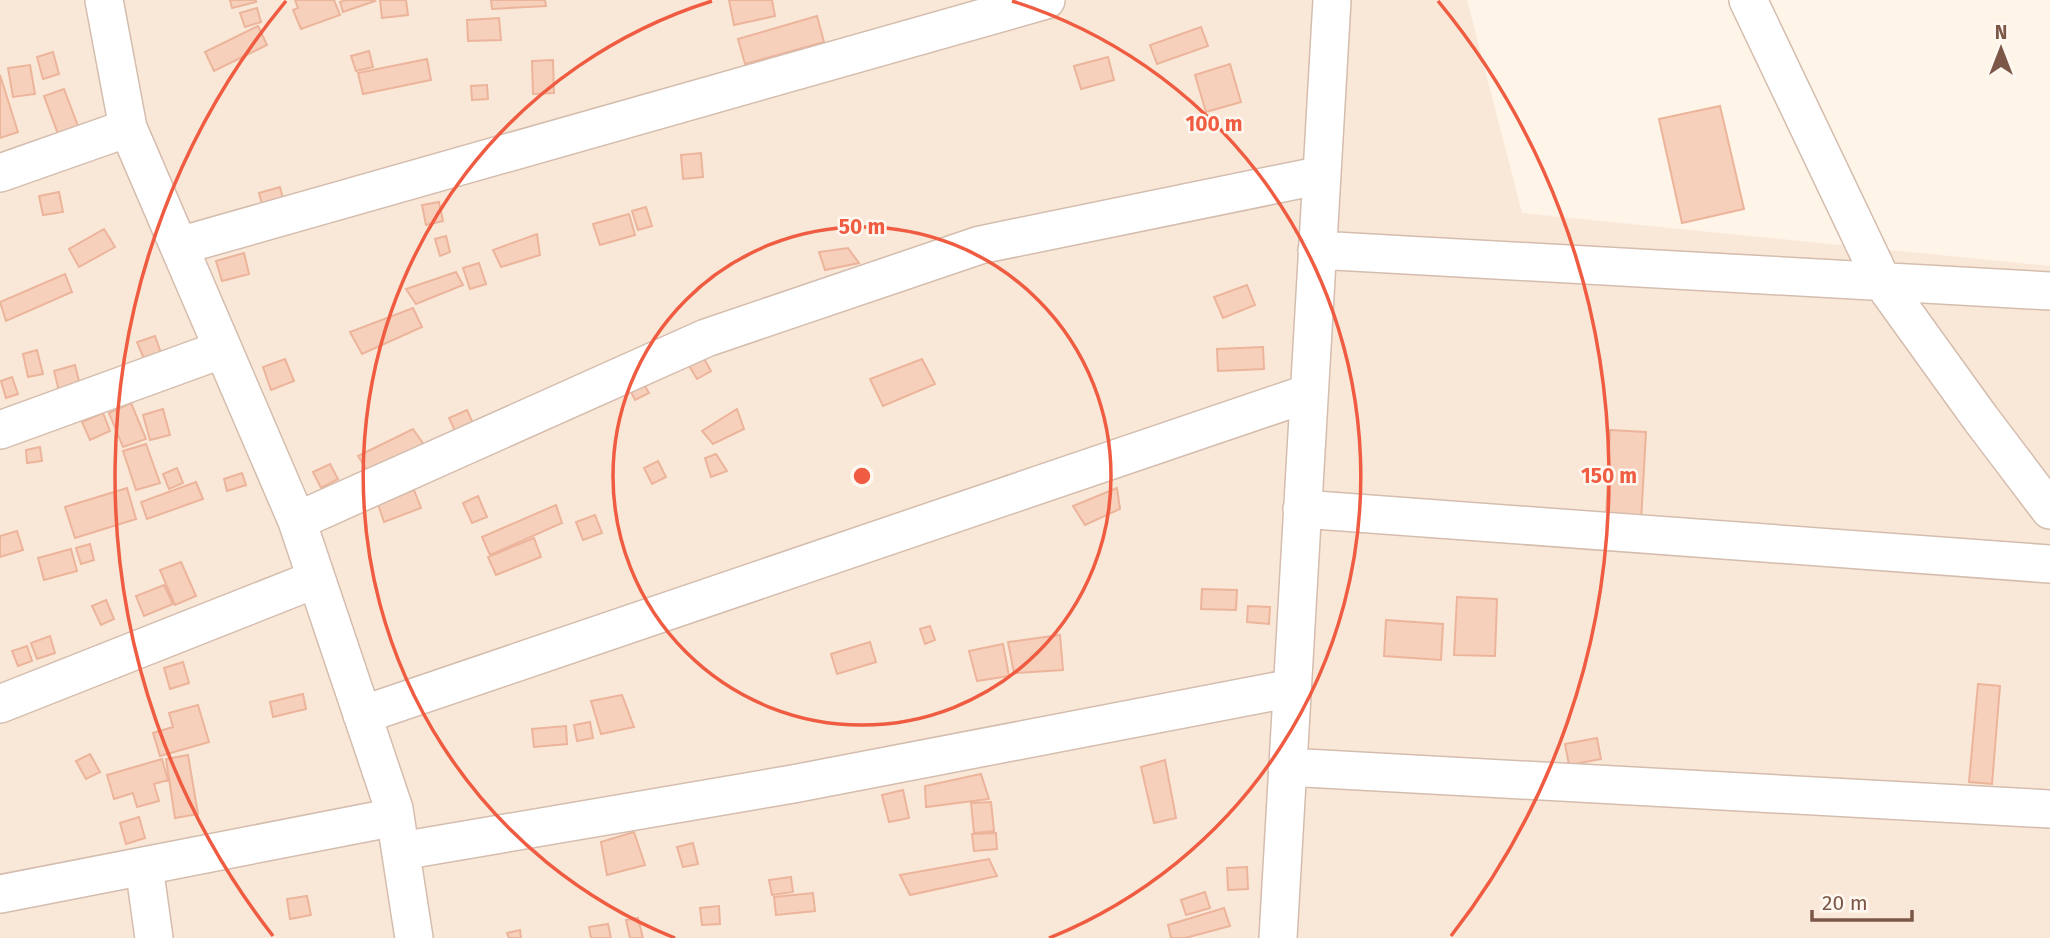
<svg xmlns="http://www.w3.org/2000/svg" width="2050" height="938" font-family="'Fira Sans',sans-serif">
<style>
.residential{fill:#f9e8d8}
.building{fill:#f7d0bc;stroke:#ecb49b;stroke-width:2}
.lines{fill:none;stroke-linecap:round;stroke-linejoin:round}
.minor-casing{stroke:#d5bdae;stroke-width:40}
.minor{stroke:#fff;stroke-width:37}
.ring{fill:none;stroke:#ef5c41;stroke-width:3.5}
.centre{fill:#ef5c41;stroke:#fff8f0;stroke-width:3.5}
.ring-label{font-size:21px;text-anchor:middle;font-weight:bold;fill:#ef5c41;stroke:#fff8f0;stroke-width:5;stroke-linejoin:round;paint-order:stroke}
</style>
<rect width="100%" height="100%" fill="#fef4e8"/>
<path class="residential" d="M0 0H1467L1522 213 2050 266V938H0Z"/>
<path class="building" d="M230 0H256V2L232 8Z
M295 0H334L340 15 301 29 293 10 298 8Z
M346 0H374L375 1 343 12 340 2Z
M380 0H406L408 15 382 18Z
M491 0H545L546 6 492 9Z
M729 0H772L775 16 734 25Z
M257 8 261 22 245 27 240 13Z
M817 16 824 42 745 64 738 39Z
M499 18 501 40 468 41 467 20Z
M258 26 267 45 214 71 205 52Z
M1201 27 1208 46 1157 64 1150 45Z
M369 51 373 67 356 71 351 56Z
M53 52 59 74 43 79 37 57Z
M1108 57 1114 80 1081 89 1074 66Z
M427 59 431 80 363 94 358 73Z
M553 60 554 93 533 94 532 61Z
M1230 64 1241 102 1206 112 1195 75Z
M30 65 35 94 13 97 8 68Z
M0 75 18 132 0 138Z
M487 85 488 99 472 100 471 86Z
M64 89 78 126 58 134 44 96Z
M1720 106 1744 209 1682 223 1659 119Z
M701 153 703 177 683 179 681 155Z
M280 187 285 206 264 212 259 193Z
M59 192 63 212 43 215 39 196Z
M439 202 443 221 426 225 422 205Z
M646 207 652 226 638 230 632 211Z
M629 214 635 235 600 245 593 224Z
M104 229 115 247 79 267 69 249Z
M537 234 540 255 501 267 493 250Z
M446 236 450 252 440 256 435 239Z
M848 248 859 263 825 270 819 252Z
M244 253 249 274 222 281 216 261Z
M479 263 486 284 470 289 463 268Z
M456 272 463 285 416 304 406 289Z
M65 274 72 292 6 321 0 302Z
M1247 285 1255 305 1223 318 1214 297Z
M413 308 422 327 362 354 350 332Z
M155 336 161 353 144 359 137 342Z
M1263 347 1264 369 1218 371 1217 349Z
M37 350 43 374 28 377 23 354Z
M702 355 711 371 697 379 688 364Z
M285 359 294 381 271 390 263 367Z
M922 359 935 384 883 406 870 379Z
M75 365 80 385 59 391 54 371Z
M12 377 18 394 6 398 1 381Z
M641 379 649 393 635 400 628 386Z
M131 403 146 439 123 447 109 413Z
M163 409 170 435 150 440 143 415Z
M737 409 744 429 713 444 702 431Z
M467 410 475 428 457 435 449 418Z
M103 413 110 431 90 440 82 422Z
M413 429 425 446 369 473 358 456Z
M1610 430 1646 432 1641 521 1606 519Z
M146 444 160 483 136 490 123 451Z
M40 447 42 461 27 463 26 450Z
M716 454 727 471 711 477 705 458Z
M658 461 666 477 652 484 644 468Z
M330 464 338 479 321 488 313 472Z
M177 468 183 483 169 489 163 474Z
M242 473 246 485 227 491 224 479Z
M196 482 203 499 147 519 141 502Z
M127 488 136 519 75 538 65 507Z
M1117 488 1120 509 1085 525 1073 506Z
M414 490 421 508 384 522 378 504Z
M478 496 487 517 472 523 463 503Z
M556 505 562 523 490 555 482 537Z
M595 515 602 533 583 540 576 522Z
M17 531 23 550 0 557V536Z
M534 538 541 557 496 575 488 557Z
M90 544 94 560 81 564 76 548Z
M71 549 77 571 44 580 38 558Z
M181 562 196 596 175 605 160 570Z
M164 585 173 604 144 616 136 596Z
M1202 589 1237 590 1236 610 1201 609Z
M1457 597 1497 599 1495 656 1454 655Z
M106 600 114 619 101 625 92 606Z
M1248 606 1270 607 1269 624 1247 622Z
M1386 620 1443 624 1441 660 1384 656Z
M930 626 935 640 925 644 920 629Z
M1060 635 1063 670 1014 673 1008 642Z
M50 636 55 653 37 659 31 643Z
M870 642 876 662 837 674 831 654Z
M1003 644 1009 676 977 681 969 651Z
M27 646 32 661 18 666 12 651Z
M183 662 189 683 170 689 164 668Z
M1978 684 2000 686 1992 784 1969 782Z
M303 694 306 709 273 717 270 702Z
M622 695 634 727 601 734 591 701Z
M198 705 209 742 160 756 153 733 173 727 169 713Z
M590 722 593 738 577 741 574 725Z
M566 726 567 744 534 747 532 729Z
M1597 738 1601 759 1569 765 1565 744Z
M90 754 100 772 86 779 76 761Z
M188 755 198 814 175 818 166 759Z
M162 759 168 780 154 784 159 801 137 807 133 793 114 799 107 775Z
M1165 760 1176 818 1154 823 1141 767Z
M981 774 989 799 926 807 925 786Z
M903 790 909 818 889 822 882 795Z
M991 802 994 831 974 833 971 803Z
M139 817 145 838 126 844 120 823Z
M634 832 645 865 607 875 601 842Z
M996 833 997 849 974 851 972 834Z
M693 843 698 864 683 867 677 847Z
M989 859 997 876 910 895 900 875Z
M1247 867 1248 889 1228 890 1227 868Z
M791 877 793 892 772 895 769 880Z
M1205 892 1210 908 1186 915 1181 900Z
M813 893 815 911 776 915 774 897Z
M307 896 311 915 290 919 287 899Z
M719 906 720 924 702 925 700 908Z
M1224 908 1230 926 1185 938H1171L1168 925Z
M638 918 643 938H630L626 920Z
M608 924 611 938H591L589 927Z
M520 930 521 938H509L507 933Z"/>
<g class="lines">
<g class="minor-casing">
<path id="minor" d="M104 0 128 128 297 521 394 809 414 938
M1748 0 1883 283 1981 419 2050 510
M0 173 128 128
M179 246 1046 0
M1317 250 2050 291
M0 430 223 349
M1302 509 2050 564
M297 521 706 338 980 245 1322 175
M0 704 316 579
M362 715 1309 393
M1287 767 2050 809
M401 851 793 784 1292 688
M144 866 154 938
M0 894 395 817
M1278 938 1332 0"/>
</g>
<use href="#minor" class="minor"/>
</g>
<g class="ring">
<circle cx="862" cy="476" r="249"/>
<path d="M675 938A498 498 0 0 1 712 1M1012 1A498 498 0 0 1 1049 938"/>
<path d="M273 936A747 747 0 0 1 286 1M1438 1A747 747 0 0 1 1451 936"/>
</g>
<circle cx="862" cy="476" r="10" class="centre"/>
<g class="ring-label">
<text x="1214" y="131">100 m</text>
<text x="862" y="234">50 m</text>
<text x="1609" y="483">150 m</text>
</g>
<g transform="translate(2001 49)" stroke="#fff8f0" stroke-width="5" paint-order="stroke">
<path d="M0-5L12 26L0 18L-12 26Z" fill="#7c5748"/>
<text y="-10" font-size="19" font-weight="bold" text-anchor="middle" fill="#7c5748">N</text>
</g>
<path d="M1812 910v10h100v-10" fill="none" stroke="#7c5748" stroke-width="3.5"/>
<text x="1822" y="910" font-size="21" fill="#7c5748" stroke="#fff8f0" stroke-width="5" paint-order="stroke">20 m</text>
</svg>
